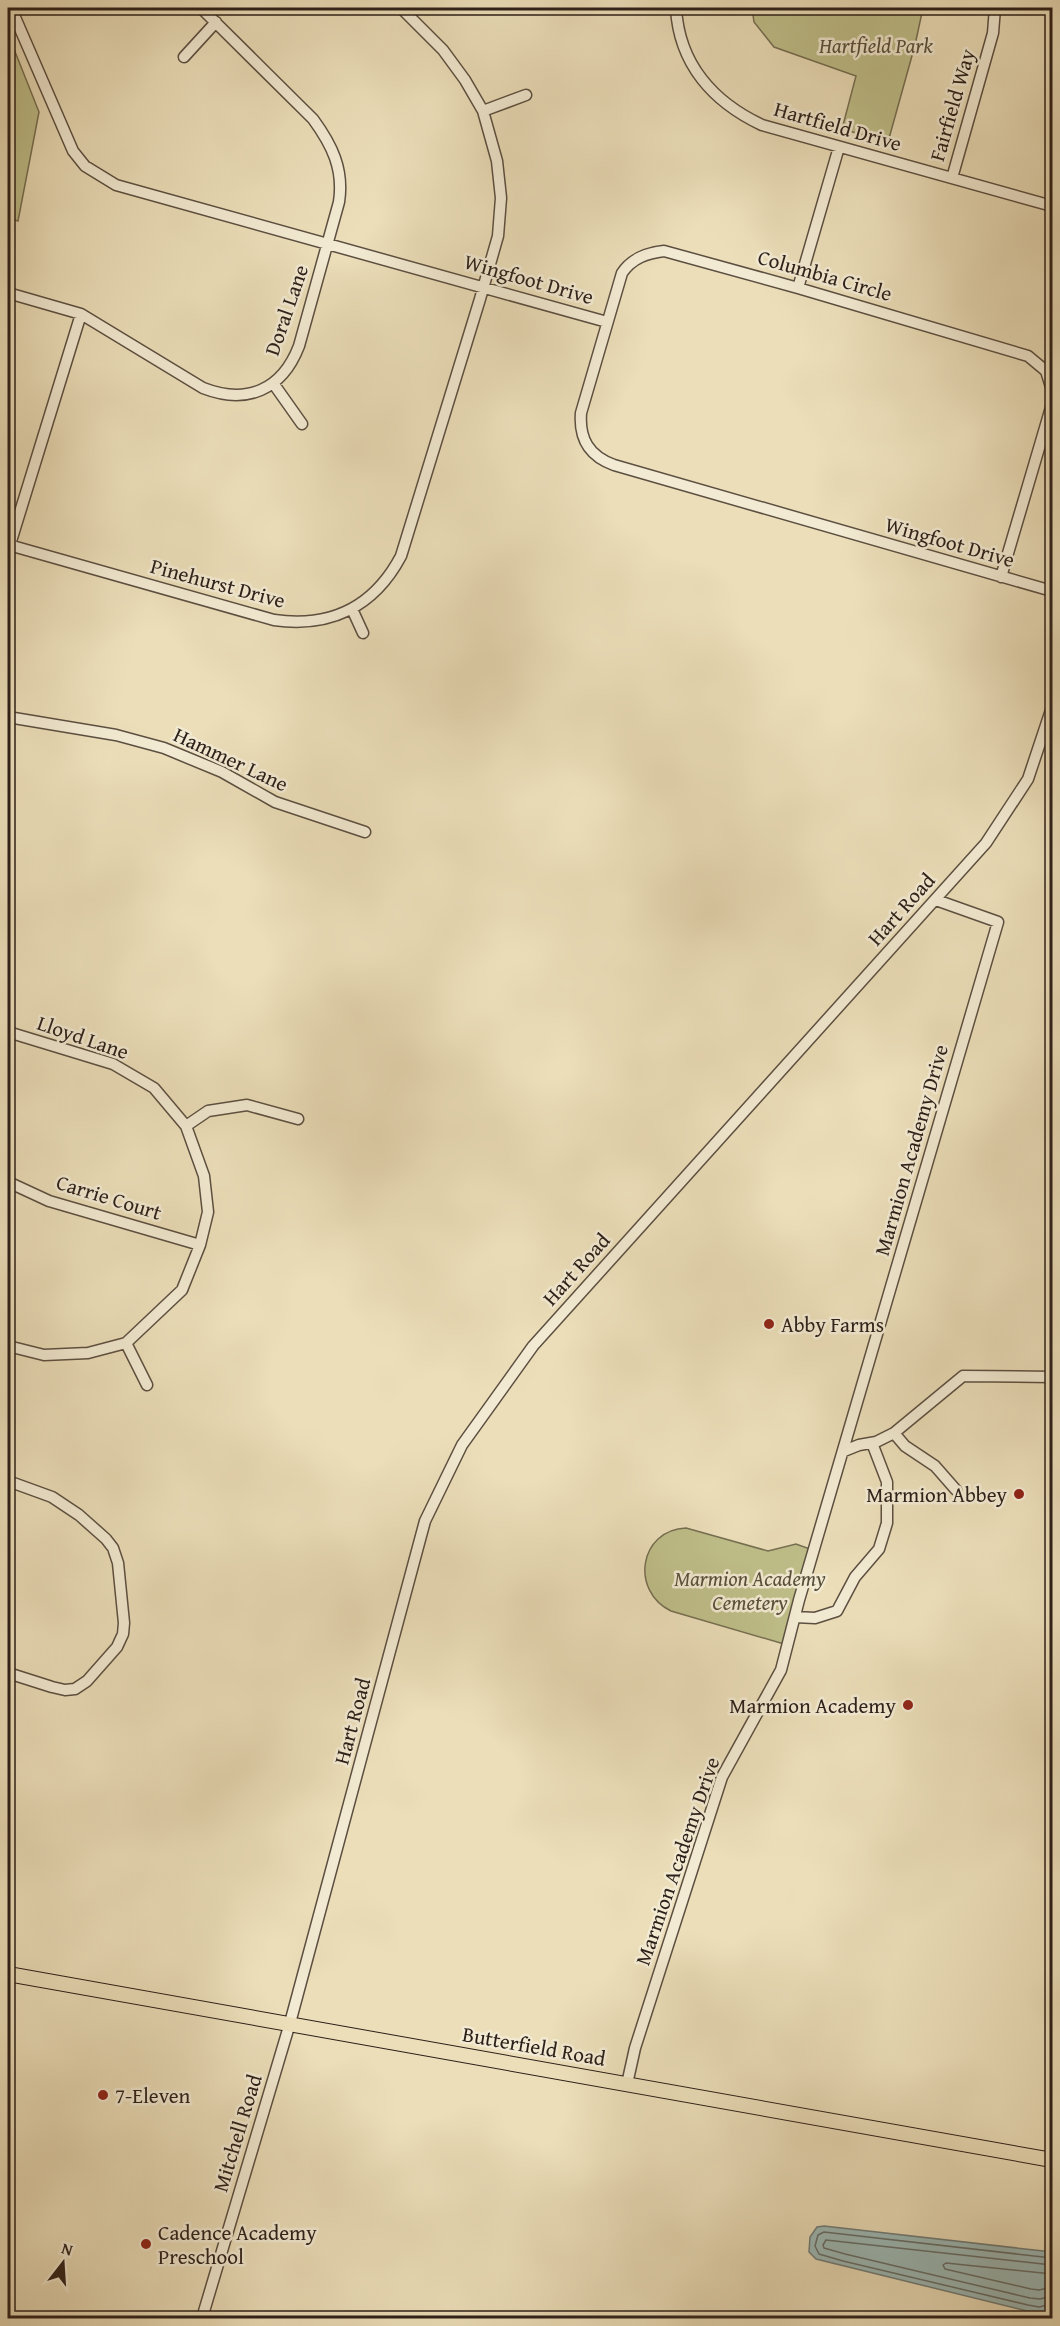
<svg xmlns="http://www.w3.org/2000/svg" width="1060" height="2326" font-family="'Gentium Book Plus',serif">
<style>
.green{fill:#bfbf8a;stroke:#766f52;stroke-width:1.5}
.water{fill:#9bbab8;stroke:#6f7c78;stroke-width:1.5}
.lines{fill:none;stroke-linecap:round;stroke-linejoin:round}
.shore{stroke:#646c68;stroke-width:1.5}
.minor-casing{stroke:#5c4f41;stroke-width:13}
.major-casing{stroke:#2c1f19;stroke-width:16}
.minor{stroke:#f2ead2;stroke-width:10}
.major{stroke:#ebdeb9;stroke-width:14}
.poi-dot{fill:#8f2418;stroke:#f2ead2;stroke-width:2}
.labels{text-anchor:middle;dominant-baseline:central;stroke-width:5;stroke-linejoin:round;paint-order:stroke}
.park-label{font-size:21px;font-style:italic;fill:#584f3b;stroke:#f2ead2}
.street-label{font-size:21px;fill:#2c1f19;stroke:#f2ead2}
.poi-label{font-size:21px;fill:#2c1f19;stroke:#f2ead2;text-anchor:start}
</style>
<rect width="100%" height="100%" fill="#ebdeb9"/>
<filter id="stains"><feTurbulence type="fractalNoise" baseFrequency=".00333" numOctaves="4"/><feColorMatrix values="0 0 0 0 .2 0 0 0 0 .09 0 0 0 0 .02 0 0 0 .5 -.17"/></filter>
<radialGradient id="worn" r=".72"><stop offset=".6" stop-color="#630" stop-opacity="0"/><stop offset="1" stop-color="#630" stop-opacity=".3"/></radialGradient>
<path class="green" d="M752 8H923L915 45 888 142 842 129 856 76 774 47 754 22Z
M8 34 39 112 18 221 8 218Z
M686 1528 768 1551 796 1544 810 1549 784 1644 671 1611C630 1591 639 1530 686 1528Z"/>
<path class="water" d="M824 2226 1052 2252V2308L1047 2312 1027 2311 816 2259 809 2252 810 2237 817 2227Z"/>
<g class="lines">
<path class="shore" d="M1052 2258 824 2232 818 2235 815 2246 819 2254 843 2261 1028 2305 1039 2307 1052 2304
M1052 2265 826 2240 823 2245 824 2248 845 2254 1030 2298 1040 2299 1052 2296
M1052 2274 946 2263 943 2265 945 2269 1031 2289 1039 2290 1052 2287"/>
<g class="minor-casing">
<path id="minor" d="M11 8 73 151 85 166 116 185 607 322
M676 8C679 64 713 102 762 125L1052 206
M184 57 216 22
M483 111 526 95
M952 178 993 33 995 8
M798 288 839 147
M8 293 81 314 203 388C247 405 282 390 299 346L339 202C344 169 332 145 313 119L201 8
M273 383 302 424
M1052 390 1046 371 1028 356 798 288 664 251C647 253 632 258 622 273L581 413C579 439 589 456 614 465L1052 591
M9 545 274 620C330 628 374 607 401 556L480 299 498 236 501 198 497 161 483 111 465 80 443 50 401 8
M8 551 81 314
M1001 577 1052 404
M352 609 363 633
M8 717 116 735 164 748 222 772 275 802 365 832
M8 1032 113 1064 154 1088 186 1126 204 1176 208 1212 200 1245 182 1290 126 1343 88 1353 44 1355 8 1346
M186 1126 208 1111 247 1105 298 1119
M8 1182 49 1201 200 1245
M126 1343 147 1385
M894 1433 905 1446 935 1466 956 1490
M844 1451 859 1445 876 1442 894 1433 963 1376 1052 1377
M8 1481 52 1497 79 1515 106 1539 113 1548 118 1563 124 1623 123 1634 117 1647 87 1681 75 1689 65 1690 52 1687 8 1673
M795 1617 815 1618 837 1611 855 1577 879 1549 887 1523V1482L872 1443
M627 2084 635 2048 722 1777 781 1670 799 1600 998 922 936 900
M202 2318 290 2023 425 1521 462 1445 533 1346 986 843 1028 779 1052 707"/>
</g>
<g class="major-casing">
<path id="major" d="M8 1974 1052 2160"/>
</g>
<use href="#minor" class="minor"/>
<use href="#major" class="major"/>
</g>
<g class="poi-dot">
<circle cx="769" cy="1324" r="6"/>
<circle cx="1019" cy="1494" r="6"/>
<circle cx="908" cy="1705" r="6"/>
<circle cx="103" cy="2095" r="6"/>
<circle cx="146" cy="2244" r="6"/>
</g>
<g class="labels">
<g class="park-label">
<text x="876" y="45">Hartfield Park</text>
<text x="750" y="1578">Marmion Academy<tspan x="750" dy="24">Cemetery</tspan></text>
</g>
<g class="street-label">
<text transform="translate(952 105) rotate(-74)">Fairfield Way</text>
<text transform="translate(838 126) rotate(16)">Hartfield Drive</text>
<text transform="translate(825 275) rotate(16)">Columbia Circle</text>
<text transform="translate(529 279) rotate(16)">Wingfoot Drive</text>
<text transform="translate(286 310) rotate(-71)">Doral Lane</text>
<text transform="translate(950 542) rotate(16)">Wingfoot Drive</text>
<text transform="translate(218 583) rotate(15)">Pinehurst Drive</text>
<text transform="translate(231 759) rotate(25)">Hammer Lane</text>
<text transform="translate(901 909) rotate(-48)">Hart Road</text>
<text transform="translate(83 1037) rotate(19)">Lloyd Lane</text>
<text transform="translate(911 1150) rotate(-74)">Marmion Academy Drive</text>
<text transform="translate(109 1197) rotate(17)">Carrie Court</text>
<text transform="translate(576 1269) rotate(-48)">Hart Road</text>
<text transform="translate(352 1721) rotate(-75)">Hart Road</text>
<text transform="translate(677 1861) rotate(-71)">Marmion Academy Drive</text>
<text transform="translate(534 2046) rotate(10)">Butterfield Road</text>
<text transform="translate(237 2133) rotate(-73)">Mitchell Road</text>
</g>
<g class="poi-label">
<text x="781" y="1324">Abby Farms</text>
<text x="1007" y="1494" text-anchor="end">Marmion Abbey</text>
<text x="896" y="1705" text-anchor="end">Marmion Academy</text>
<text x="115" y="2095">7-Eleven</text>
<text x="158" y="2232">Cadence Academy<tspan x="158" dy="24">Preschool</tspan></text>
</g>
</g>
<rect width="1060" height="2326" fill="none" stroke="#ebdeb9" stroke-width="30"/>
<rect x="9" y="9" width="1042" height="2308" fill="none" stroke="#2c1f19" stroke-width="3"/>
<rect x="15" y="15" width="1030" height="2296" fill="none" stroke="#2c1f19" stroke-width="1.5"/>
<g transform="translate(63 2263) rotate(17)" stroke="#f2ead2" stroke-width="4.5" paint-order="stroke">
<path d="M0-4.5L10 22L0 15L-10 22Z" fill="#2c1f19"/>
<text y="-9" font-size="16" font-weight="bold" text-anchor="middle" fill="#2c1f19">N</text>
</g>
<rect width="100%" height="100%" filter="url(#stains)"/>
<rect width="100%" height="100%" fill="url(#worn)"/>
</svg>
